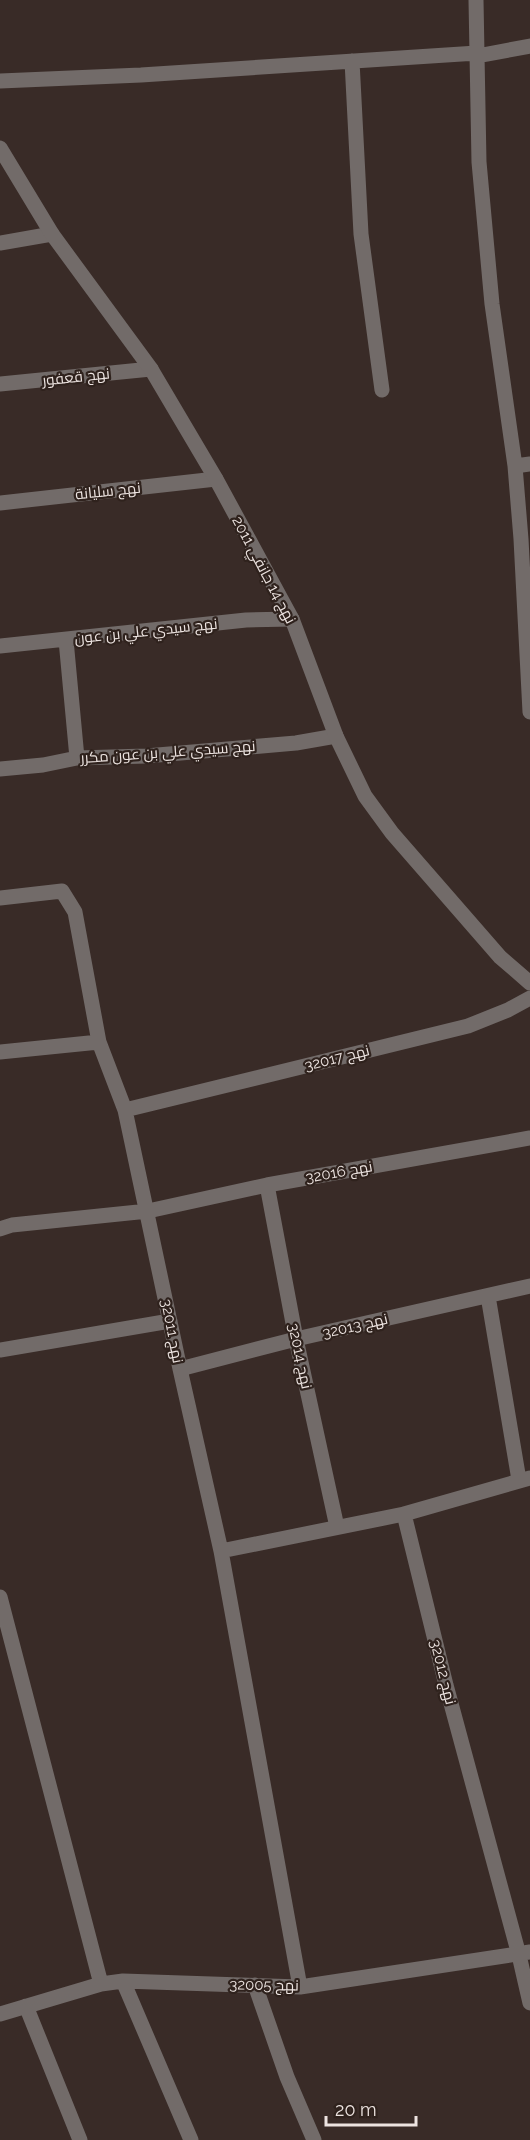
<svg xmlns="http://www.w3.org/2000/svg" width="530" height="2140" font-family="Raleway,Cairo,sans-serif">
<style>
.lines{fill:none;stroke-linecap:round;stroke-linejoin:round}
.minor{stroke:#726b69;stroke-width:15}
.tertiary{stroke:#726b69;stroke-width:15}
.labels{text-anchor:middle;dominant-baseline:central;stroke-width:4.5;stroke-linejoin:round;paint-order:stroke}
.street-label{font-size:15px;fill:#ede4e1;stroke:#2f221d}
</style>
<rect width="100%" height="100%" fill="#392b27"/>
<g class="lines">
<path class="minor" d="M476 0 479 162 492 304 515 466 530 464
M477 56 530 46
M352 61 361 234 382 390
M0 81 141 75 477 53
M0 243 52 234
M0 384 151 369
M515 466 521 539 530 712
M0 503 216 479
M66 640 77 758
M0 646 246 620 292 619
M0 769 43 765 77 758 146 756 296 743 336 736
M0 898 62 891 75 912 99 1042 125 1110 468 1026 508 1010 530 998
M0 1052 99 1042
M125 1110 180 1369 221 1551 300 1987
M267 1185 296 1339 337 1527
M0 1229 12 1225 148 1211 267 1185 530 1138
M488 1296 519 1480
M0 1350 170 1321
M180 1369 296 1339 530 1286
M530 1478 404 1514 446 1685 519 1955 530 2003
M221 1551 404 1514
M0 1597 101 1984
M123 1981 191 2140
M255 1985 287 2077 314 2140
M26 2006 80 2140
M0 2014 101 1984 123 1981 300 1987 530 1952"/>
<path class="tertiary" d="M0 148 52 234 151 369 216 479 292 619 336 736 365 796 392 833 500 957 530 983"/>
</g>
<g class="labels">
<g class="street-label">
<text transform="translate(76 377) rotate(-6)">نهج قعفور</text>
<text transform="translate(108 491) rotate(-6)">نهج سليانة</text>
<text transform="translate(264 570) rotate(62)">نهج 14 جانفي 2011</text>
<text transform="translate(146 631) rotate(-6)">نهج سيدي علي بن عون</text>
<text transform="translate(168 752) rotate(-4)">نهج سيدي علي بن عون مكرر</text>
<text transform="translate(337 1058) rotate(-14)">نهج 32017</text>
<text transform="translate(339 1172) rotate(-10)">نهج 32016</text>
<text transform="translate(355 1326) rotate(-13)">نهج 32013</text>
<text transform="translate(172 1331) rotate(79)">نهج 32011</text>
<text transform="translate(300 1356) rotate(78)">نهج 32014</text>
<text transform="translate(443 1672) rotate(76)">نهج 32012</text>
<text transform="translate(264 1985) rotate(1)">نهج 32005</text>
</g>
</g>
<path d="M326 2116v9h90v-9" fill="none" stroke="#ede4e1" stroke-width="3"/>
<text x="335" y="2116" font-size="18" fill="#ede4e1" stroke="#2f221d" stroke-width="4.5" paint-order="stroke">20 m</text>
</svg>
